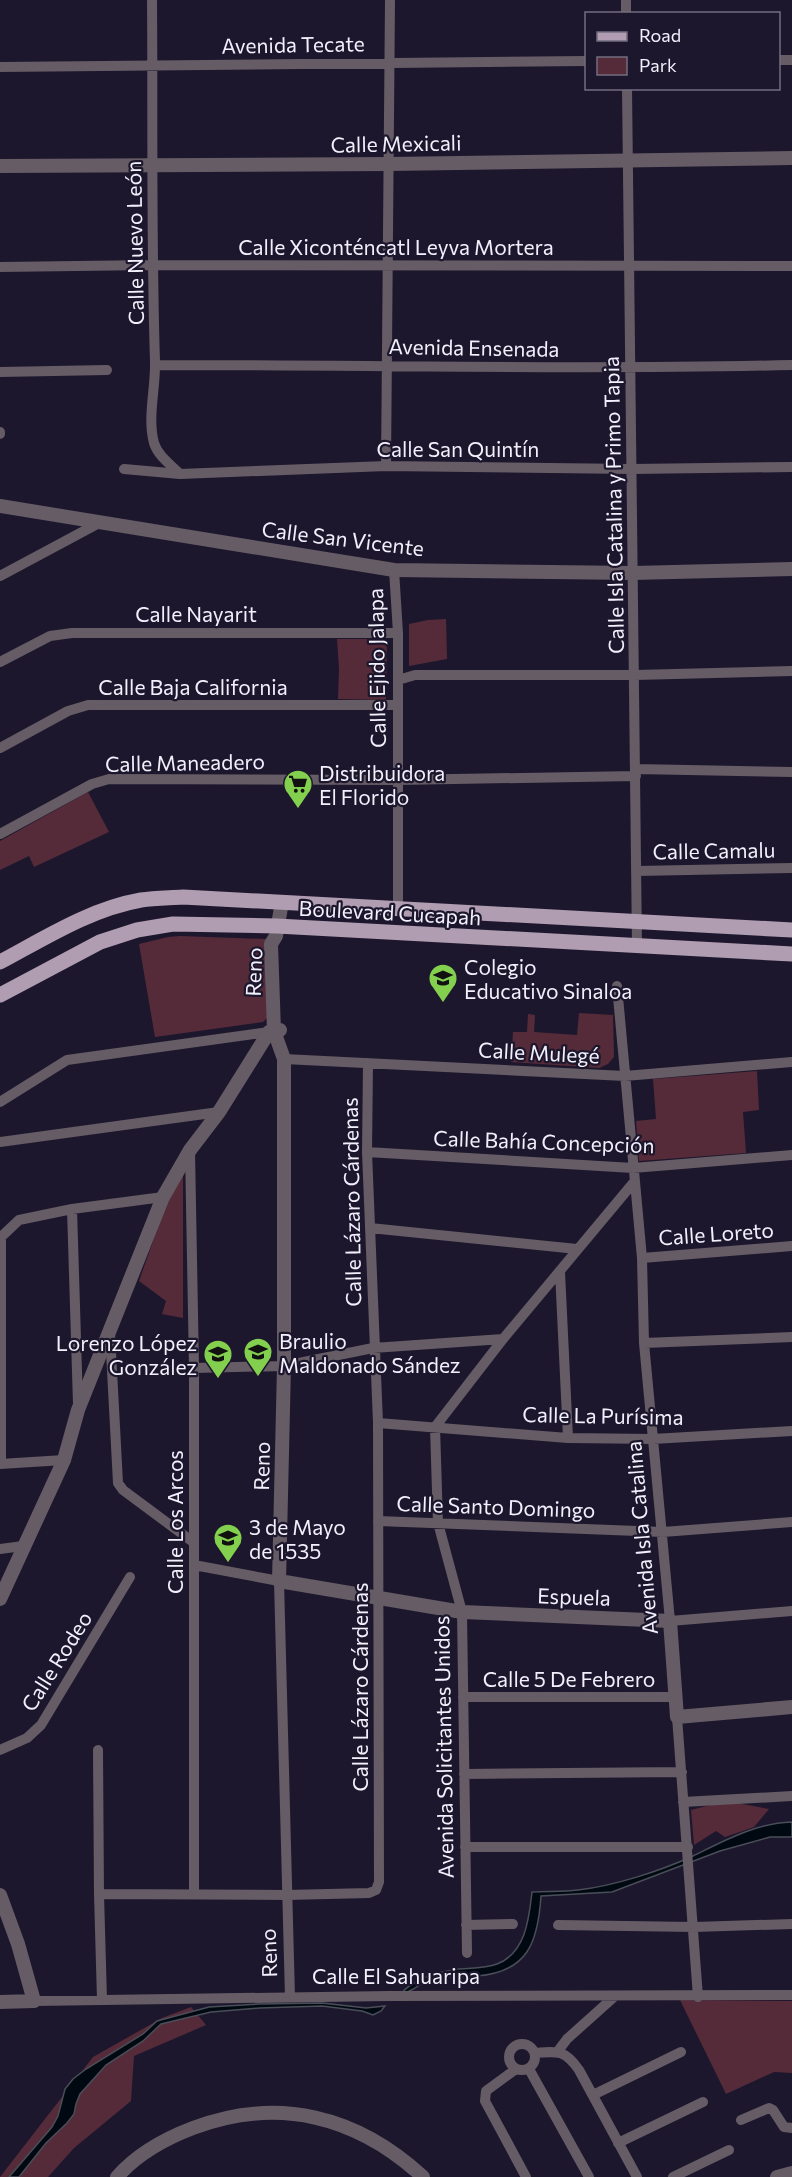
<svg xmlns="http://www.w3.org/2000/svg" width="792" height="2177" font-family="Commissioner,sans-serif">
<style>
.green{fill:#552b3a}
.water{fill:#000911;stroke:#494e58;stroke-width:1.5}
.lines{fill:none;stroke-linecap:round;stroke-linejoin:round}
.minor{stroke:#655c65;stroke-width:10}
.tertiary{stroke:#655c65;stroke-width:14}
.primary{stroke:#b19db1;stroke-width:15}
.labels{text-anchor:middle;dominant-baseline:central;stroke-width:4.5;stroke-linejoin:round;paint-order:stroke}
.street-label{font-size:21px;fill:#f2f0fd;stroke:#1d172d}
.poi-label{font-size:21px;fill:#f2f0fd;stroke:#1d172d;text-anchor:start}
</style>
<rect width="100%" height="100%" fill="#1d172d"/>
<path class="green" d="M446 619 447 659 409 666V624L428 620Z
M337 639H387L386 700 338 699 339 669Z
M88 792 109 832 34 867 29 856 0 870V841Z
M180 936 266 939 267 1018 263 1022 155 1037 139 944 168 937Z
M579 1013 613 1015 614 1057 608 1064 599 1068 511 1062 513 1032H527L528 1014 535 1015 534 1032 577 1035Z
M757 1071 759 1110 743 1112 746 1153 639 1161 636 1121 656 1119 653 1079Z
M183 1175V1318L162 1314 166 1301 139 1281 168 1199Z
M726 1801 769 1809 754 1827 725 1837 716 1831 694 1845 691 1810Z
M680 2000 792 2001V2073L774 2072 726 2094Z
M191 2007 206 2025 134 2056 131 2101 74 2148 48 2177H0L93 2057 162 2018Z"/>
<path class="water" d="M792 1822V1837H770L720 1851 612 1892 541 1896C538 1942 528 1972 477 1976 464 1977 451 1976 439 1977 424 1979 415 1991 401 1994 406 1986 416 1982 424 1978 435 1972 447 1971 460 1969 472 1968 486 1968 497 1964 526 1953 529 1918 532 1892 547 1891 563 1892 578 1890 614 1886 660 1871 693 1856 724 1841 756 1823 792 1822Z
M322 2003 366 2008 385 2006 381 2011 373 2015 362 2011 322 2006 260 2008 211 2012 161 2024 143 2041 106 2065 80 2094 76 2104 74 2114 67 2123 46 2143 19 2177H9L52 2127 58 2116 65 2089 73 2079 86 2069 143 2034 157 2021 209 2007 260 2004Z"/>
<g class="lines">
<path class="minor" d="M152 0C153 120 151 240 155 361 156 387 147 417 154 443 158 456 170 464 180 474
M626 0V14
M778 60H792
M0 67 586 61
M627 88 637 947
M0 267 152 265 792 266
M156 365C368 365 580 370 792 365
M0 372 107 370
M0 434V432
M386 466 390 0
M124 469 180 474 386 466 632 469 792 467
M394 570 398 633V908
M0 576 99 523
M0 662 50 636 72 633H398
M398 680 415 675H635L792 671
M0 748 68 711 88 705H397
M636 769 792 772
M0 834 92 784 109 779 397 780 636 776
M637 871 792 868
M617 986 642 1258 644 1343 670 1621 792 1611
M284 1059 625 1076 792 1062
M0 1102 67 1060 269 1032
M0 1142 219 1112
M190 1150 194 1368V1894
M367 1152 633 1168 792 1155
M72 1209 78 1404
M370 1228 577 1249
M642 1258 792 1246
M560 1272 568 1438
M110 1333 118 1483 123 1490 193 1542
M644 1343 792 1337
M194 1368 284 1366 373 1348 503 1339
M378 1423 568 1438 653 1439 792 1431
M0 1464 64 1460
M1 1464V1237L19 1220 72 1209 163 1197
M378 1521 663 1532 792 1522
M0 1549 23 1546
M194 1565 279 1581 290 1997
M463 1697H676
M677 1717 698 1997
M0 1750 27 1738 41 1725 130 1577
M98 1750 99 1894 102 2000
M464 1774 682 1772
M683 1802 792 1796
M465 1847H688
M99 1894 287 1895 369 1893 376 1890 379 1882 378 1423 367 1152 368 1063
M466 1925 513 1924
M558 1925 694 1927 792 1924
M467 1953 462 1612 438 1523 435 1427 503 1339 634 1182
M34 2001 389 1996 792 1995
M509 2057a13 13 0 1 1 26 0a13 13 0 1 1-26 0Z
M558 2051 567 2039 615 1996
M535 2053C558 2051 565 2050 579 2070L637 2177
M516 2069 486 2091 485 2101 526 2177
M529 2069 589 2177
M593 2095 681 2052
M741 2120 769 2108 773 2110 784 2127 792 2128
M618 2143 703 2102
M673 2177 729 2150"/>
<path class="tertiary" d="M0 166 389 164 792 158
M0 506 394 570 633 573 792 569
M276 936 271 944 274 1031 284 1059V1366L279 1581 462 1612 670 1621 677 1717 792 1707
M276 936 282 902
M0 1599 64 1460 78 1410 163 1197 190 1150 219 1112 269 1032 280 1030
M0 1895 18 1944 34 2001 0 2002
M117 2177C138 2153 164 2139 193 2128 278 2096 357 2116 423 2177
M777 2177 792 2173"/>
<path class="primary" d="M0 962C45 938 90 909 141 900 155 898 169 898 183 897L792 930
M0 995 100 942 137 930 173 924 277 926 792 954"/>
</g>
<defs>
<g id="supermarket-pin" transform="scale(1.5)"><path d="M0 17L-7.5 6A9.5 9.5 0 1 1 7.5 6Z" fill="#83d04e" stroke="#1d172d"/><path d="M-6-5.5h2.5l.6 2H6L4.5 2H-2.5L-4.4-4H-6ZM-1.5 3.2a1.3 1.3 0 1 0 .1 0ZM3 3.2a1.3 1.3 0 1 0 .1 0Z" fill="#111"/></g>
<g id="university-pin" transform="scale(1.5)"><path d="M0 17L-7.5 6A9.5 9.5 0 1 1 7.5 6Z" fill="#83d04e" stroke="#1d172d"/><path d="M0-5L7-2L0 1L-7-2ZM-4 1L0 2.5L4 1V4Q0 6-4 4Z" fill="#111"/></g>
<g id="school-pin" transform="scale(1.5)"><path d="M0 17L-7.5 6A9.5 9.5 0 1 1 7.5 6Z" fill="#83d04e" stroke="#1d172d"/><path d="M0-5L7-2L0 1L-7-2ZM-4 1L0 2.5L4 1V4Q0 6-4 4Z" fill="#111"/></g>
</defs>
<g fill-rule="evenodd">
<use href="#supermarket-pin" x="298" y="784"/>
<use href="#university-pin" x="443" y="978"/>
<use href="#school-pin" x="258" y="1352"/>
<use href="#school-pin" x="218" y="1354"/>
<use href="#school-pin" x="228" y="1538"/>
</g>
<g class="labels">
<g class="street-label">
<text transform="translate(293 44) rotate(-1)">Avenida Tecate</text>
<text transform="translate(396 143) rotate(-1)">Calle Mexicali</text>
<text transform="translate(134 243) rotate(-91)">Calle Nuevo León</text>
<text x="396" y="246">Calle Xiconténcatl Leyva Mortera</text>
<text transform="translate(474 347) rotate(1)">Avenida Ensenada</text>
<text x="458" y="448">Calle San Quintín</text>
<text transform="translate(613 505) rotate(-91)">Calle Isla Catalina y Primo Tapia</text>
<text transform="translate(343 538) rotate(7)">Calle San Vicente</text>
<text x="196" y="613">Calle Nayarit</text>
<text transform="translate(376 668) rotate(-91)">Calle Ejido Jalapa</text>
<text x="193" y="686">Calle Baja California</text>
<text transform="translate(185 762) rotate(-1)">Calle Maneadero</text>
<text transform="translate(714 850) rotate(-1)">Calle Camalu</text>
<text transform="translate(390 912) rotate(3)">Boulevard Cucapah</text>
<text transform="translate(253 972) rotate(-88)">Reno</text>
<text transform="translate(539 1052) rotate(3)">Calle Mulegé</text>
<text transform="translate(544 1141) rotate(2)">Calle Bahía Concepción</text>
<text transform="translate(351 1202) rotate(-91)">Calle Lázaro Cárdenas</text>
<text transform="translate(716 1233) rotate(-4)">Calle Loreto</text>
<text transform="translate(603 1415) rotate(1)">Calle La Purísima</text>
<text transform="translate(261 1466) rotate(-89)">Reno</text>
<text transform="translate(496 1506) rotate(2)">Calle Santo Domingo</text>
<text transform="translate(174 1522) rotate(-90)">Calle Los Arcos</text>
<text transform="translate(641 1538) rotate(-95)">Avenida Isla Catalina</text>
<text transform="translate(574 1596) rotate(2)">Espuela</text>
<text transform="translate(56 1661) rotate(-58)">Calle Rodeo</text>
<text x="569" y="1678">Calle 5 De Febrero</text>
<text transform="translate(359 1687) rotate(-90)">Calle Lázaro Cárdenas</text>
<text transform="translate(443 1747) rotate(-91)">Avenida Solicitantes Unidos</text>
<text transform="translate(268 1953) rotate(-92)">Reno</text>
<text x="396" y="1975">Calle El Sahuaripa</text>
</g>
<g class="poi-label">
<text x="319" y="772">Distribuidora<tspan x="319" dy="24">El Florido</tspan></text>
<text x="464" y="966">Colegio<tspan x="464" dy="24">Educativo Sinaloa</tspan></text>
<text x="279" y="1340">Braulio<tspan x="279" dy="24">Maldonado Sández</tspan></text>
<text x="197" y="1342" text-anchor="end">Lorenzo López<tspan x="197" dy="24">González</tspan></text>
<text x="249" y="1526">3 de Mayo<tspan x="249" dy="24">de 1535</tspan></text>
</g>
</g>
<rect x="585" y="12" width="195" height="78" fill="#1d172d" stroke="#726e80" stroke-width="1.5"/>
<rect x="597" y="32" width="30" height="9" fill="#b19db1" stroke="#726e80" stroke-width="1.5"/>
<text x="639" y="42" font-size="18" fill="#f2f0fd">Road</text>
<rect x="597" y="57" width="30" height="18" fill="#552b3a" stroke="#726e80" stroke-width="1.5"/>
<text x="639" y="72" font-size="18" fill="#f2f0fd">Park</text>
</svg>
